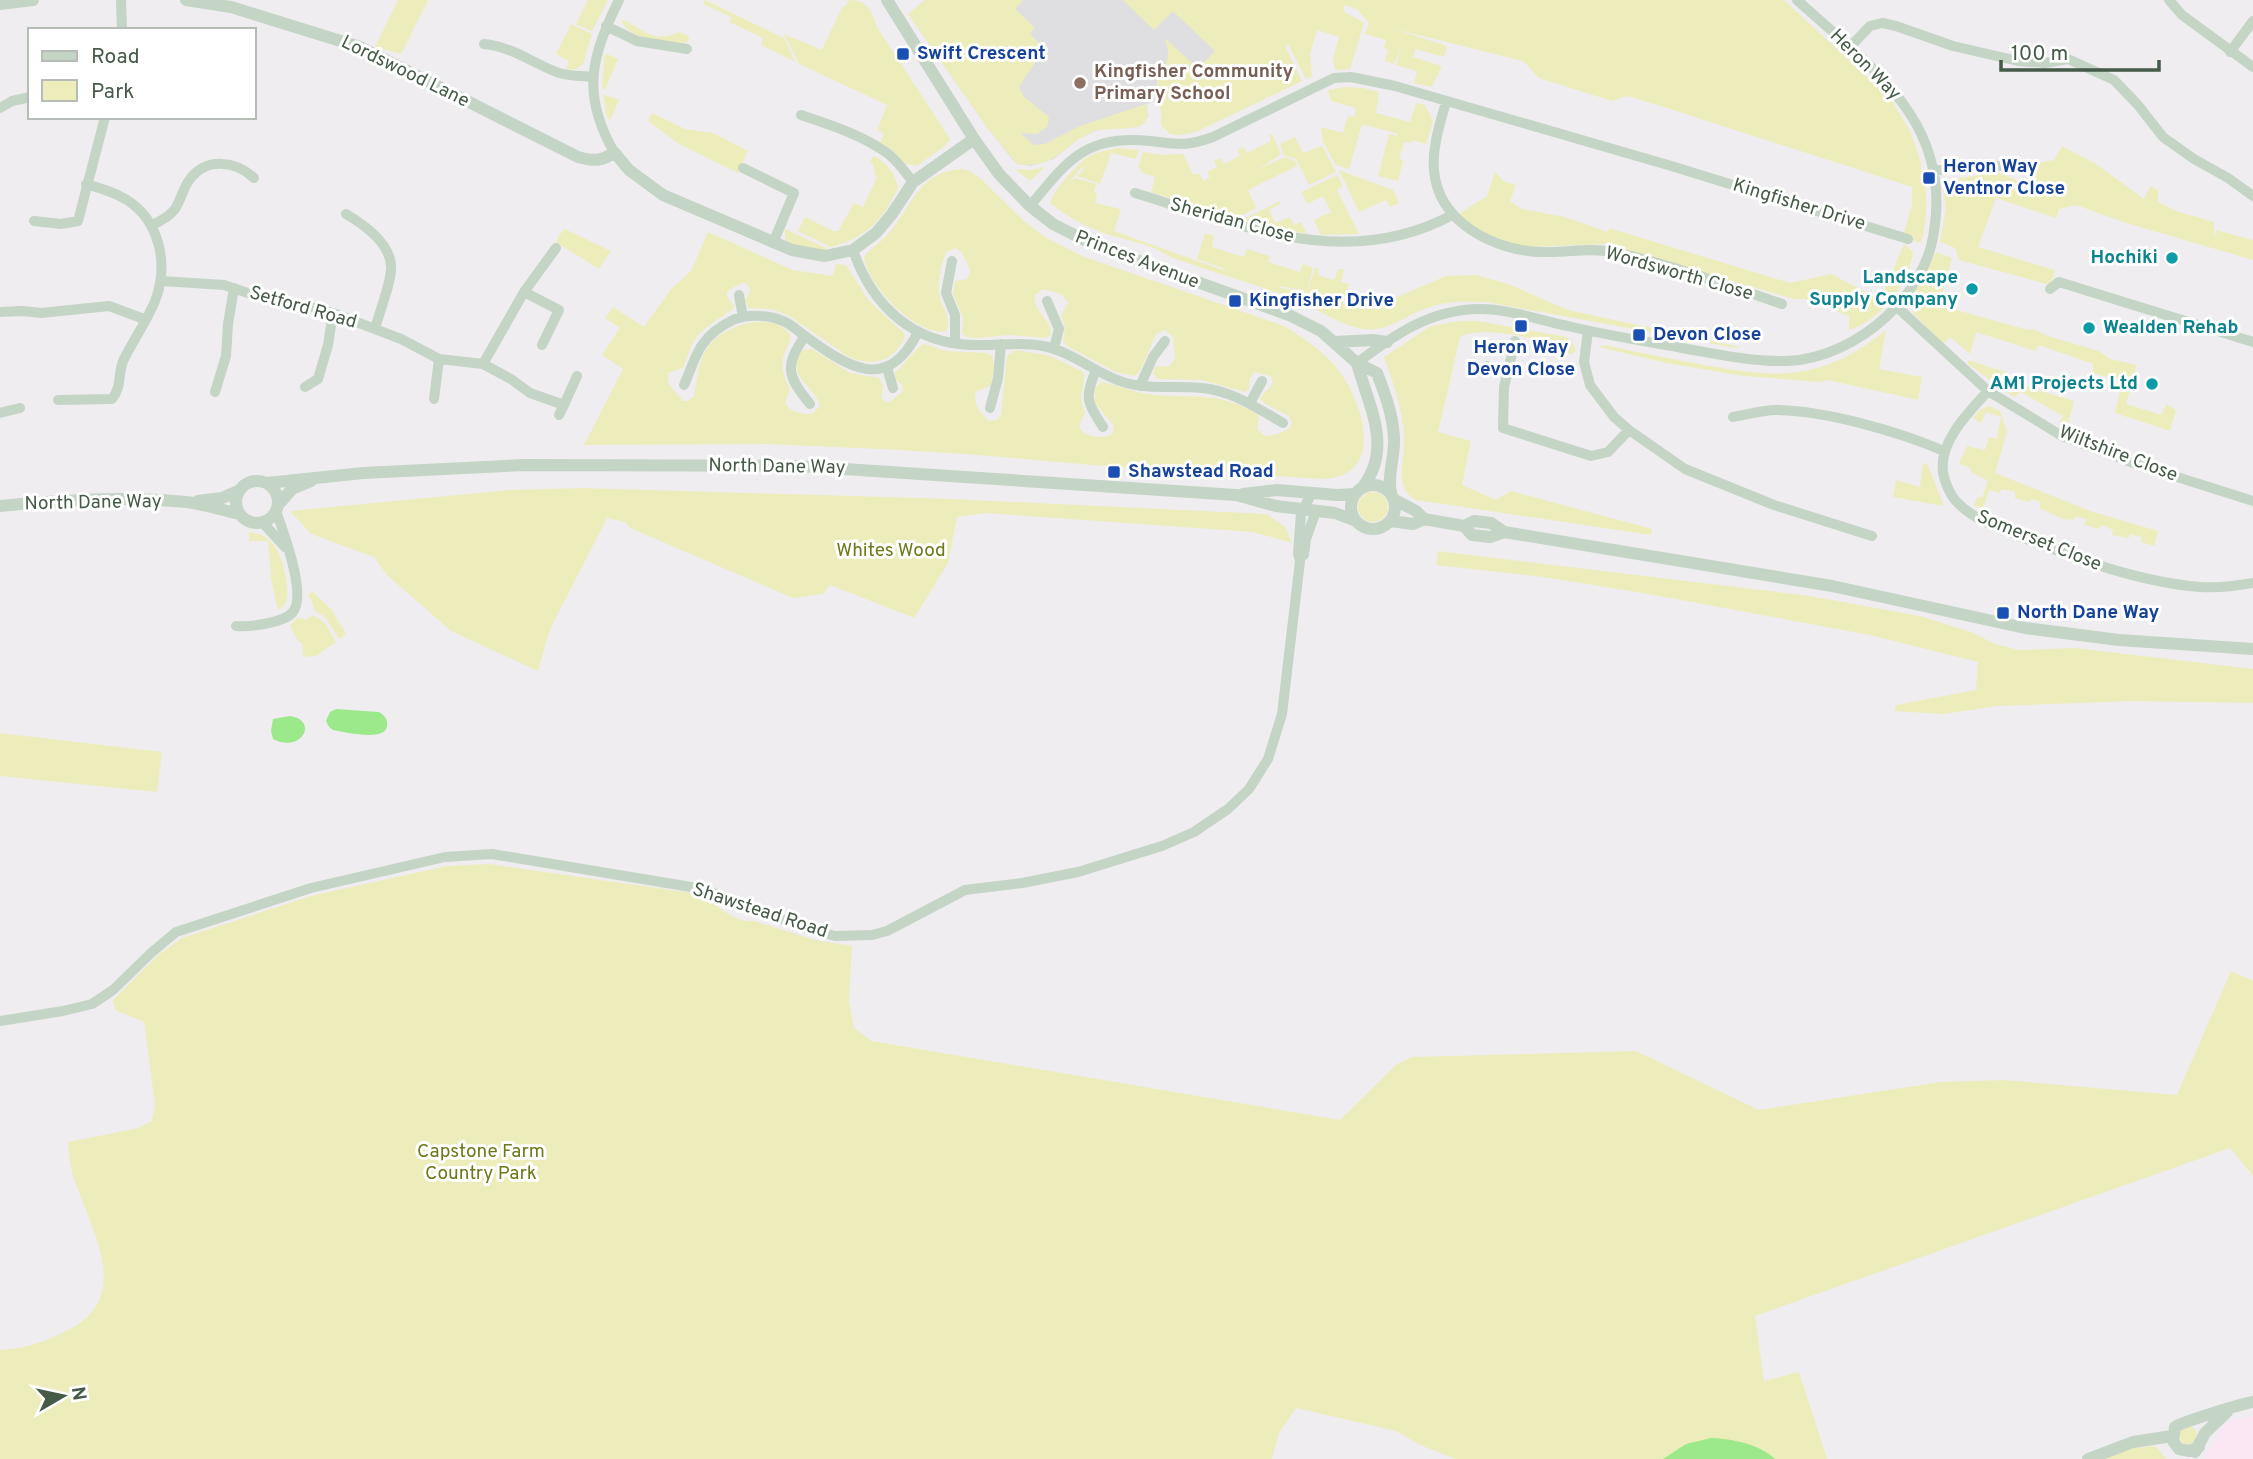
<svg xmlns="http://www.w3.org/2000/svg" width="2253" height="1459" font-family="Overpass,sans-serif">
<style>
.commercial{fill:#fbe6f4}
.education{fill:#dfdfe1}
.green{fill:#ededbc}
.water{fill:#9be98a}
.lines{fill:none;stroke-linecap:round;stroke-linejoin:round}
.minor{stroke:#c4d4c5;stroke-width:10}
.tertiary{stroke:#c4d4c5;stroke-width:12}
.transit-dot{fill:#1a4fb4;stroke:#fff;stroke-width:2.5}
.education-dot{fill:#8d6e63;stroke:#fff;stroke-width:2.5}
.culture-dot{fill:#0f9aa8;stroke:#fff;stroke-width:2.5}
.labels{text-anchor:middle;dominant-baseline:central;stroke-width:6;stroke-linejoin:round;paint-order:stroke}
.transit-label{font-size:19px;font-weight:bold;fill:#164399;stroke:#fff;text-anchor:start}
.street-label{font-size:19px;fill:#465a48;stroke:#fff}
.education-label{font-size:19px;font-weight:bold;fill:#785e54;stroke:#fff;text-anchor:start}
.culture-label{font-size:19px;font-weight:bold;fill:#0d838f;stroke:#fff;text-anchor:end}
.park-label{font-size:19px;fill:#6e7919;stroke:#fff}
</style>
<rect width="100%" height="100%" fill="#efedf0"/>
<path class="commercial" d="M2253 1416V1459H2204L2226 1422Z"/>
<path class="education" d="M925 0H1297L1289 43 1198 86 1147 104 1148 117 1139 127 1110 128 1095 131 1078 139 1054 159 1031 166 1017 164 1012 159 986 126 908 14Z"/>
<path class="green" d="M398 0H428L401 54 375 47Z
M588 0H608L592 31 576 24Z
M705 0 784 38 795 62 761 45 763 38 729 22 731 17 703 4Z
M849 0C870 0 871 13 878 29L950 139 946 145 917 166 906 164 891 149 880 143 884 134 877 130 887 105 799 64 784 34 822 50 842 7H845Z
M925 0H1023L1015 9 1035 28 1030 34 1041 45 1034 64 1019 87 1024 97 1049 117 1047 127 1037 134 1021 133 1033 145 1045 144 1080 126 1146 104C1148 112 1149 119 1143 124 1135 131 1107 127 1095 131 1062 143 1058 170 1017 164L986 126 908 14Z
M1123 0H1784L1891 99 1911 133 1921 163V171H1924C1927 195 1928 219 1921 243L1903 237 1912 204V187L1651 103 1627 96 1612 101 1539 78 1523 61 1394 29 1447 46 1444 57 1415 49 1413 57 1442 66 1432 87 1414 83 1417 71 1396 65 1402 43 1394 64 1385 61 1388 50 1384 48 1386 40 1365 34 1369 23 1357 9 1345 5 1343 11 1364 23 1350 69 1335 70 1333 58 1339 37 1317 30 1310 53 1312 76 1306 79 1288 44 1285 46 1302 81 1196 132 1180 135 1170 134 1161 125C1163 109 1156 96 1157 80 1157 71 1165 69 1167 61 1170 53 1166 45 1165 38L1198 69 1215 51 1173 11 1154 30Z
M624 20C647 32 654 43 680 32L690 37 686 43C664 41 633 42 621 21Z
M571 24 592 34 583 64 576 69H566L569 61 556 54Z
M607 54 618 59 605 90 602 88 604 56Z
M1345 87 1363 88 1379 92 1376 113 1410 122 1416 103 1425 105 1433 121 1426 144 1412 140 1411 143 1404 142 1399 159 1403 160 1398 181 1378 176 1389 134 1397 136 1398 134 1362 124 1349 169 1336 165 1323 142 1321 127 1343 133 1348 116 1354 117 1356 108 1331 101 1328 90Z
M603 94 619 100 610 121 606 114Z
M652 113 685 129 713 133 748 151 738 173 679 144 648 121Z
M1272 134 1281 154 1259 169 1285 157 1295 161 1297 166 1248 190 1256 208 1236 218 1151 192 1155 177 1140 172 1141 169 1138 167 1143 152 1162 155 1183 154 1193 175 1199 173 1203 181 1210 177 1207 172 1217 167 1214 161 1220 158 1224 164 1240 156 1237 150 1244 147 1247 153 1271 141 1269 135Z
M1295 137 1303 153 1322 146 1336 172 1309 185 1296 159 1284 155 1280 144Z
M2062 146 2096 164 2144 199 2150 186 2158 190V202L2176 211 2214 222V238L2216 230 2253 240V260L2123 222 2076 205 2059 209 2056 218 1996 198 1978 247 2055 270 2050 285 1959 260 1955 248 1940 242 1946 209 1942 181 1997 172 2031 186 2037 163 2054 160Z
M1118 148 1139 150 1136 159 1111 153 1100 184 1077 176 1084 169 1082 167 1068 184 1075 178 1096 184 1094 192 1097 194 1095 203 1121 209 1114 231 1223 270V268L1197 259 1205 233 1214 236 1212 247 1244 257 1247 249 1270 256 1268 262 1300 272 1303 264 1313 268 1307 291 1278 286 1280 288 1307 292 1315 268 1319 269 1318 275 1334 280 1338 269H1344L1341 282 1349 284 1343 304 1361 308 1376 306 1446 276 1476 275 1508 284 1568 310 1740 347 1736 348 1487 302C1464 301 1446 301 1424 309 1404 317 1386 332 1364 329 1342 327 1315 307 1295 299 1254 284 1213 272 1172 258 1153 245 1131 241 1109 235 1088 228 1067 217 1050 203 1052 192 1076 166 1085 159 1095 152 1107 150 1118 148Z
M873 156C886 161 896 174 898 188 883 220 866 238 831 247L798 231 805 217 833 231H838L854 203 863 207 876 179 873 164 869 162Z
M1045 167 1030 181 1015 169 1030 170Z
M962 169 970 171 980 178 1024 221 1045 237 1082 256 1284 326C1302 337 1322 350 1335 366 1363 398 1388 477 1322 479L1092 465 966 454 881 449 766 444 584 445 623 369 602 355 620 328 605 318 613 307 644 327 671 289 691 271 708 232 793 270 833 276 836 264 846 265 869 301 904 333 905 337C894 362 873 367 849 357L788 315 771 309 749 308 745 301C748 294 753 291 747 284L742 283 727 291V297L734 306 732 310C716 321 699 329 691 347 688 354 686 362 683 368L668 373V383L683 401H688L694 396C697 380 698 362 707 348 723 325 770 310 790 334 791 341 789 343 786 350 779 364 784 377 790 389L785 403C790 412 801 414 812 414L820 406C816 386 782 375 803 350L812 349 850 373 879 378 883 386 881 398 889 403 903 391 902 385 895 379V373C903 366 916 348 924 344L947 351 987 353 992 356 994 365 991 386 977 391C971 401 981 415 989 421L997 420 1001 415 1007 356 1016 350 1051 356 1083 372C1087 387 1076 393 1085 413L1079 426C1083 437 1102 440 1112 434L1114 429 1113 425 1095 403V388L1102 382C1120 385 1136 394 1155 395 1195 398 1220 392 1257 414L1259 418 1257 429 1265 436C1276 435 1289 433 1292 422L1289 416 1264 403 1260 398 1273 384 1271 376 1255 372 1250 378 1249 389 1245 392 1202 380 1157 379 1153 373 1155 367 1169 366 1175 359 1173 337 1165 330 1156 334 1140 371 1135 376 1116 372 1067 346 1063 341 1065 328 1061 316 1068 303 1061 294 1043 289 1035 295C1032 311 1051 318 1051 334L1047 338 1010 335 979 338 966 337 962 333 963 318 953 294 955 281 967 279 971 271 962 253 956 248 946 252C942 263 937 280 939 292 940 306 953 317 946 331 918 338 866 284 864 257 870 248 881 243 888 234 913 206 917 172 962 169Z
M1339 170 1393 190 1399 203 1390 207 1386 200 1359 212Z
M1495 172 1503 181 1516 185 1510 201 1522 209 1565 217 1608 232 1609 228 1790 283 1831 274 1868 293 1885 295 1883 294 1904 244 1913 252C1909 283 1880 321 1849 330V316L1806 299H1794L1605 244 1524 247 1483 233 1457 215 1487 196Z
M1338 175 1343 186 1337 190 1359 234 1321 235 1314 220 1331 212 1323 196 1307 204 1301 192Z
M1280 201 1281 203 1269 210 1275 223 1290 217 1294 225 1301 222 1307 234 1242 220Z
M565 229 611 251 599 269 557 243 558 236Z
M785 229 826 248 827 251 793 247 785 240Z
M1936 252 1952 258 1939 305 2028 330 2033 329 2048 336 2099 351 2110 359 2137 365 2126 404 2162 415 2166 404 2176 410 2170 431 2115 413 2122 381 2093 373V364L2039 345 2035 351 1976 332 1970 354 1950 337 1943 344 1913 313 1910 302Z
M1461 321H1478L1567 337 1575 347 1576 351 1572 354 1532 345 1530 338C1513 334 1475 328 1460 337L1438 432 1471 441 1462 485 1496 500 1511 491 1652 529 1651 535 1416 500C1410 496 1404 492 1403 484 1399 469 1405 451 1404 435 1402 408 1393 382 1384 357L1431 326Z
M1886 330 1879 369 1922 377 1918 400 1828 380 1820 382 1744 376 1666 363 1599 347 1605 345C1635 352 1664 357 1694 363 1774 378 1819 384 1886 330Z
M1968 360 2005 372 2025 386 2074 401 2067 427 2059 423 2063 416 2021 392 2014 397 1968 364Z
M1989 406 2000 411 2007 431 1995 473 2090 511 2158 531 2154 546 2141 542 2142 537 2130 534 2129 538 2112 535 2113 530 2102 525 2099 529 2084 525 2087 519 2075 516 2074 520 2063 519 2039 508 2041 502 2032 499 2029 502 2015 498V492L2002 489 1999 493 1989 490 1983 509 1974 505 1977 497 1982 498 1988 481 1971 472V468L1959 464 1967 446 1985 450 1989 437 1997 439 2001 417 1986 412 1981 423 1973 418 1979 410Z
M1927 463 1944 506 1893 497 1896 480 1920 487 1923 464Z
M582 488 952 499 1267 514 1285 527 1292 543 1253 532 985 513 957 517 948 563 914 618 830 585 823 594 793 598 630 528 625 522 607 518 550 629 538 671 451 631 387 575 374 557 311 534 290 511 510 490Z
M1358 507a15 15 0 1 1 30 0a15 15 0 1 1-30 0Z
M249 532C259 533 267 536 273 544 282 553 291 590 286 602 284 606 281 608 278 610L271 579 268 541H249Z
M1438 551 1810 596 1920 616 1971 632 1995 644 2019 650 2075 648 2253 669V703L2131 701 1998 706 1944 714 1894 711 1896 705 1976 690 1978 662 1870 635 1643 593 1543 577 1436 565Z
M312 591 331 609 346 634 339 639 326 618 314 610 312 601 308 596Z
M313 615 325 623 336 642 316 656 303 657 302 644 295 637 290 625 298 618 306 620Z
M0 733 162 752 157 792 0 776Z
M489 864 699 894 730 915 744 921H754L815 940 852 946 849 1001 854 1028 872 1041 1340 1120 1397 1064 1412 1057 1636 1051 1759 1110 1941 1082 2004 1080 2177 1095 2231 971 2253 981V1176L2230 1148 1755 1316 1764 1381 1799 1372 1827 1459H1456L1420 1445 1396 1431 1296 1408 1279 1433 1272 1459H0V1350C27 1348 38 1344 62 1333 136 1301 93 1234 74 1179 70 1168 69 1154 68 1142L139 1128 152 1121 155 1104 144 1022 115 1010 113 1000 158 955 182 938 311 896 447 866Z
M2179 1435a9 9 0 1 1 18 0a9 9 0 1 1-18 0Z
M2156 1446 2166 1459H2100L2125 1449Z"/>
<path class="water" d="M336 709 379 712C384 715 388 719 387 726 386 742 344 732 333 730L329 727 326 721 330 712Z
M290 716C319 720 302 754 273 739L271 731 273 719Z
M1711 1438C1733 1439 1759 1444 1775 1459H1663L1686 1444Z"/>
<g class="lines">
<path class="minor" d="M121 0 122 30
M2169 0 2182 15 2253 67
M606 26 637 41 687 49
M484 44C513 47 532 63 559 73 569 76 582 76 593 77
M1850 47 1870 26 1882 23 1896 26 1953 46 2018 61 2045 63 2068 59 2114 80 2138 105 2163 137 2194 159 2228 178 2253 196
M2230 52 2253 21
M1446 102C1440 124 1432 147 1434 170 1438 223 1496 252 1544 252 1567 253 1589 247 1613 252 1670 264 1727 285 1782 304
M0 108 12 101 30 97
M801 115C831 125 862 135 887 153 897 160 905 172 913 182
M614 152C581 94 591 57 619 0
M743 168 794 193 773 243
M1934 171 1976 165 2026 167
M1135 193C1240 225 1347 272 1452 215
M1030 206C1067 161 1086 134 1150 141 1178 144 1185 147 1213 137L1334 78 1351 77 1395 86 1668 165 1908 239
M346 214C363 224 390 243 391 266 392 282 379 312 375 329
M34 221 61 224 78 221 105 117
M152 225C161 221 169 217 175 209 181 200 183 188 190 179 207 157 236 161 254 178
M853 250C872 306 913 344 974 345 998 346 1020 341 1043 346 1074 352 1097 375 1126 383 1151 390 1176 385 1201 388 1231 390 1257 408 1283 423
M952 261 946 293 955 315V343
M162 281 224 285 278 303 311 307 333 313 401 339 439 359 483 364 511 379 530 393 564 405 577 376
M2050 289 2059 282 2253 342
M524 292 559 310 542 345
M739 295 743 317
M1047 301 1059 329 1054 348
M1897 307 1988 391 2062 436 2136 464 2253 501
M0 312 22 311 41 313 109 306 144 319
M1588 331 1584 362 1590 385 1614 417 1629 430 1685 469 1774 505 1872 536
M805 336C784 366 787 376 810 404
M1357 363C1394 335 1431 309 1480 309 1509 309 1539 320 1568 326 1605 335 1644 341 1682 348 1716 354 1752 362 1787 361 1823 360 1860 341 1886 317 1908 297 1928 267 1933 237 1955 123 1871 67 1797 0
M483 364 524 292 556 248
M1487 366 1508 371 1504 387 1503 428 1591 456 1608 452 1629 430
M887 368 893 388
M1096 370C1084 398 1087 402 1103 427
M1508 371 1515 341
M684 385C690 372 694 357 702 345 710 333 722 325 735 319 749 314 769 315 783 321 791 324 798 331 805 336 848 367 887 394 918 332
M1140 386 1153 357 1165 341
M305 387 318 379 328 345 333 313
M1988 391C1969 412 1939 441 1943 472 1944 480 1950 495 1956 501 1973 520 1998 527 2021 537 2078 559 2138 582 2200 587 2217 588 2236 586 2253 583
M215 392 226 356 228 324 234 288
M434 399 439 359
M58 400 112 399C123 385 117 373 124 359 134 339 147 321 155 301 169 265 160 221 127 200 114 192 100 188 86 184
M1250 403 1262 381
M990 408 998 378 1001 344
M0 413 20 408
M559 415 564 405
M1733 417C1747 415 1762 410 1776 410 1827 411 1897 431 1944 451
M262 522 285 547
M1304 555 1306 539 1316 511
M236 626C250 627 284 623 293 612 307 594 283 531 276 511
M0 1021 63 1011 92 1004 113 990 151 953 176 932 311 888 445 857 492 854 703 889 808 929 835 936 872 935 887 931 965 890 1022 883 1078 872 1162 846 1194 832 1228 809 1249 789 1268 759 1282 714 1300 561 1298 554 1301 513 1312 493"/>
<path class="tertiary" d="M186 0 231 7 360 47 578 157C592 161 603 162 614 152L629 170 663 195 792 250 825 256 853 250 876 233 892 214 913 182 974 139
M887 0 974 139 999 174 1030 206 1053 224 1092 244 1289 315 1321 331 1357 363 1377 373C1385 394 1393 415 1394 438 1395 457 1387 475 1391 493
M0 4 33 0
M1335 342 1373 340 1387 342
M1357 363C1368 405 1394 448 1362 488
M236 502a21 21 0 1 1 42 0a21 21 0 1 1-42 0Z
M267 483 363 473 524 465 799 466 1236 495 1276 506 1335 513 1356 521
M1351 507a22 22 0 1 1 44 0a22 22 0 1 1-44 0Z
M1243 494 1277 490 1337 495 1355 494
M1395 500 1416 511 1424 519
M198 501 222 498 238 491
M278 505 292 489 311 481
M0 506C61 500 124 496 186 502 204 504 222 510 239 514
M1391 521 1413 524 1424 519 1464 526 1474 521 1491 523 1504 532 1832 586 2025 628 2119 640 2253 649
M1464 526 1472 535 1490 537 1504 532
M2199 1447 2190 1451 2179 1449 2173 1441 2175 1427C2181 1422 2242 1404 2253 1402
M2195 1452 2205 1433 2227 1412
M2088 1459 2133 1442 2172 1436"/>
</g>
<g class="transit-dot">
<rect x="896" y="47" width="14" height="14" rx="3.5"/>
<rect x="1922" y="171" width="14" height="14" rx="3.5"/>
<rect x="1228" y="294" width="14" height="14" rx="3.5"/>
<rect x="1514" y="319" width="14" height="14" rx="3.5"/>
<rect x="1632" y="328" width="14" height="14" rx="3.5"/>
<rect x="1107" y="465" width="14" height="14" rx="3.5"/>
<rect x="1996" y="606" width="14" height="14" rx="3.5"/>
</g>
<circle class="education-dot" cx="1080" cy="83" r="7"/>
<g class="culture-dot">
<circle cx="2172" cy="258" r="7"/>
<circle cx="1972" cy="289" r="7"/>
<circle cx="2089" cy="328" r="7"/>
<circle cx="2152" cy="384" r="7"/>
</g>
<g class="labels">
<g class="transit-label">
<text x="917" y="54">Swift Crescent</text>
<text x="1943" y="167">Heron Way<tspan x="1943" dy="22">Ventnor Close</tspan></text>
<text x="1249" y="301">Kingfisher Drive</text>
<text x="1653" y="335">Devon Close</text>
<text x="1521" y="348" text-anchor="middle">Heron Way<tspan x="1521" dy="22">Devon Close</tspan></text>
<text x="1128" y="472">Shawstead Road</text>
<text x="2017" y="613">North Dane Way</text>
</g>
<g class="street-label">
<text transform="translate(1865 65) rotate(45)">Heron Way</text>
<text transform="translate(405 72) rotate(26)">Lordswood Lane</text>
<text transform="translate(1799 205) rotate(17)">Kingfisher Drive</text>
<text transform="translate(1232 221) rotate(15)">Sheridan Close</text>
<text transform="translate(1137 260) rotate(21)">Princes Avenue</text>
<text transform="translate(1679 274) rotate(16)">Wordsworth Close</text>
<text transform="translate(303 308) rotate(16)">Setford Road</text>
<text transform="translate(2118 454) rotate(21)">Wiltshire Close</text>
<text transform="translate(777 467) rotate(1)">North Dane Way</text>
<text transform="translate(93 503) rotate(-1)">North Dane Way</text>
<text transform="translate(2039 541) rotate(22)">Somerset Close</text>
<text transform="translate(760 911) rotate(18)">Shawstead Road</text>
</g>
<g class="education-label">
<text x="1094" y="72">Kingfisher Community<tspan x="1094" dy="22">Primary School</tspan></text>
</g>
<g class="culture-label">
<text x="2158" y="258">Hochiki</text>
<text x="1958" y="278">Landscape<tspan x="1958" dy="22">Supply Company</tspan></text>
<text x="2103" y="328" text-anchor="start">Wealden Rehab</text>
<text x="2138" y="384">AM1 Projects Ltd</text>
</g>
<g class="park-label">
<text x="891" y="551">Whites Wood</text>
<text x="481" y="1152">Capstone Farm<tspan x="481" dy="22">Country Park</tspan></text>
</g>
</g>
<rect x="28" y="28" width="228" height="91" fill="#ffffff" stroke="#b5bdb6" stroke-width="2"/>
<rect x="42" y="51" width="35" height="10" fill="#c4d4c5" stroke="#b5bdb6" stroke-width="2"/>
<text x="91" y="63" font-size="21" fill="#465a48">Road</text>
<rect x="42" y="80" width="35" height="21" fill="#ededbc" stroke="#b5bdb6" stroke-width="2"/>
<text x="91" y="98" font-size="21" fill="#465a48">Park</text>
<g transform="translate(63 1396) rotate(81)" stroke="#ffffff" stroke-width="5" paint-order="stroke">
<path d="M0-5L12 26L0 18L-12 26Z" fill="#465a48"/>
<text y="-10" font-size="19" font-weight="bold" text-anchor="middle" fill="#465a48">N</text>
</g>
<path d="M2001 60v10h158v-10" fill="none" stroke="#465a48" stroke-width="3.5"/>
<text x="2011" y="60" font-size="21" fill="#465a48" stroke="#ffffff" stroke-width="5" paint-order="stroke">100 m</text>
</svg>
